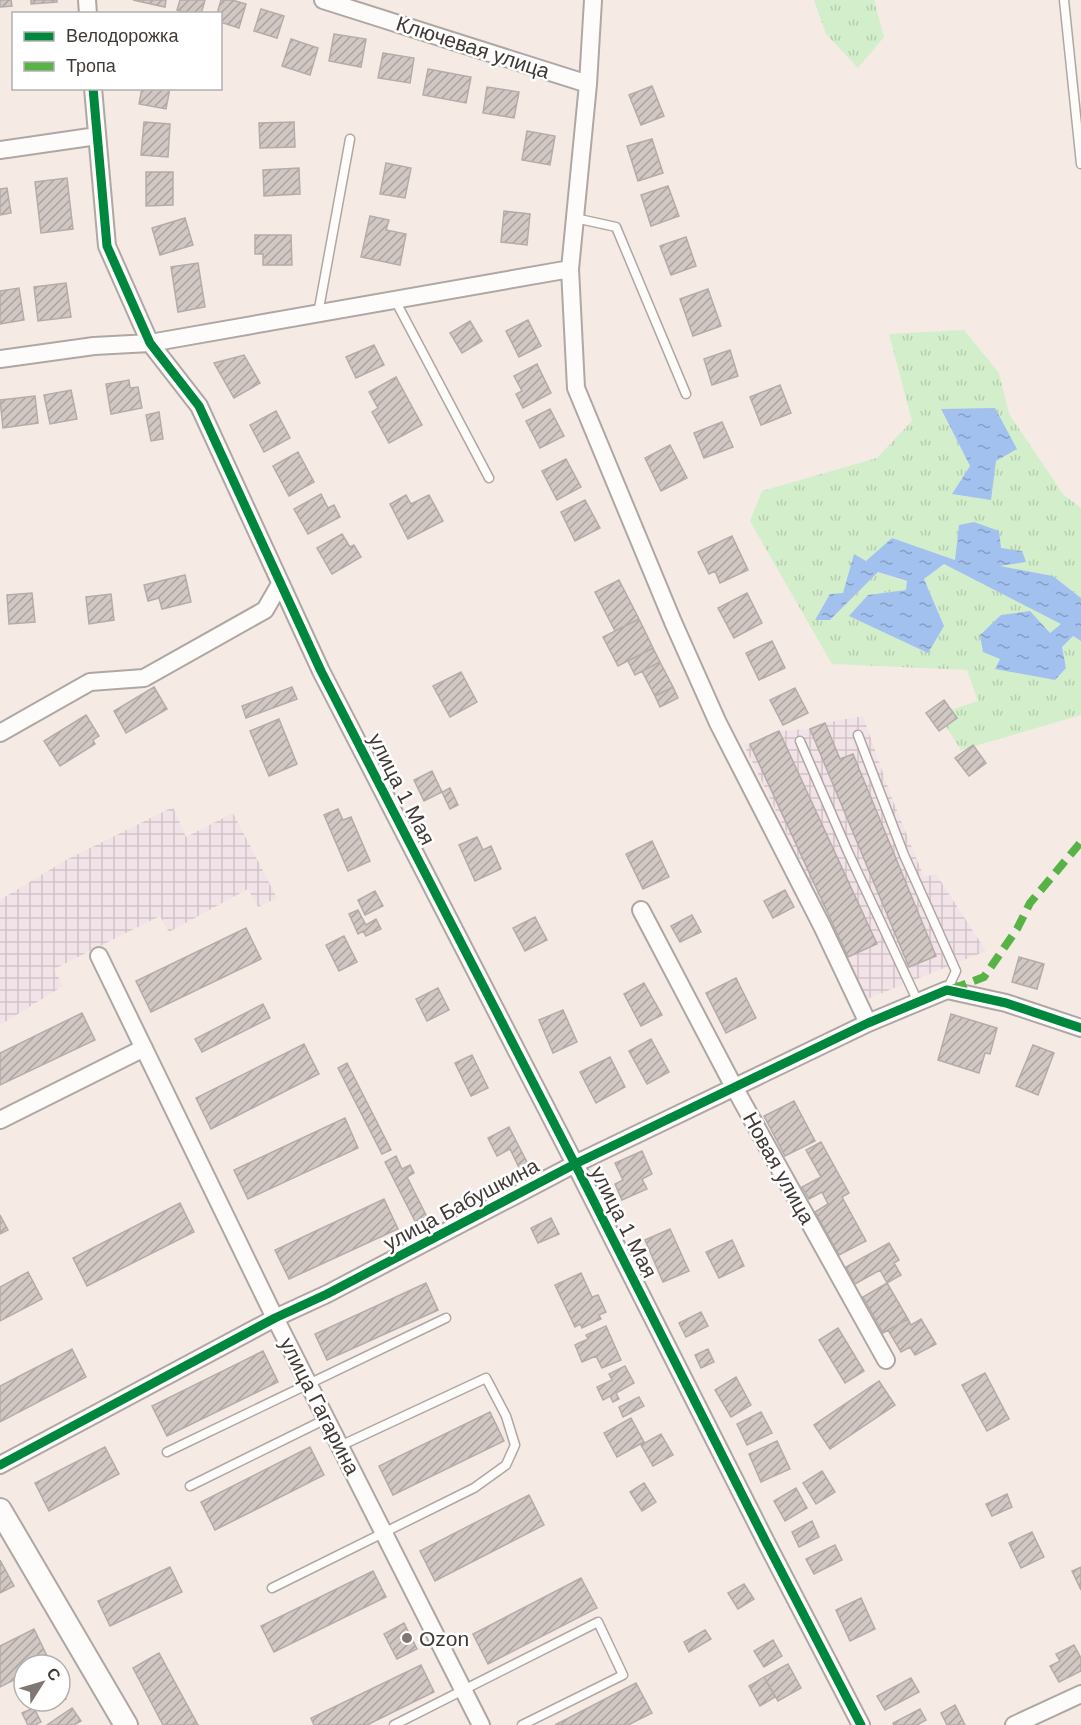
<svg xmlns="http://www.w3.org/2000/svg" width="1081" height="1725" font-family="Helvetica,sans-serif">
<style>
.industrial{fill:url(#industrial-grid)}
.grass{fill:url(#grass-tufts);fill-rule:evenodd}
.water{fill:url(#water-ripples)}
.building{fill:url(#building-hatch);stroke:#b5aca8;stroke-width:1.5}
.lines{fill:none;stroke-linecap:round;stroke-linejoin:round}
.lane-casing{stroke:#afa7a3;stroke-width:11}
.street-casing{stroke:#afa7a3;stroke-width:20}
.secondary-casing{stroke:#afa7a3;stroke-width:26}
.lane{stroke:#fefcfb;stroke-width:8}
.street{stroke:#fefcfb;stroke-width:16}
.secondary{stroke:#fefcfb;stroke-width:22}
.quiet{stroke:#57b346;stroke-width:8;stroke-dasharray:15 8;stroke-linecap:butt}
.cycleway-casing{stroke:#fff;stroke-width:13}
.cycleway{stroke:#00873e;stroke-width:9}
.poi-dot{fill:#807772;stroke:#fff;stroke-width:2}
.labels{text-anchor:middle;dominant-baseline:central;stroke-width:5;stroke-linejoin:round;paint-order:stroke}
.street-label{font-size:21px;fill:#413935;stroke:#fff}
.poi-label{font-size:21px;fill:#413935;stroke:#fff;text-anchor:start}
</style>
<defs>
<pattern id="industrial-grid" width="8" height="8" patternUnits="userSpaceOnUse" patternTransform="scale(1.5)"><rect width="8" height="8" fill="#f2e3e9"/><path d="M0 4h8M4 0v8" fill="none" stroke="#d1c4c8"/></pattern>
<pattern id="grass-tufts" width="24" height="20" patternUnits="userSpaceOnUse" patternTransform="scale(1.5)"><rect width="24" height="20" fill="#d3eecb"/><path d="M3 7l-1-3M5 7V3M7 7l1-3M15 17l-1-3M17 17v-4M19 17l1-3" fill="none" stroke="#b6cdaf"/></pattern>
<pattern id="water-ripples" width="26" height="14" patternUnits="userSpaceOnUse" patternTransform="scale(1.5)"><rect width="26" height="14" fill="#a2c1ef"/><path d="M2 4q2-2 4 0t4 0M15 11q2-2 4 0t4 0" fill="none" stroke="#869ec2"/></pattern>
<pattern id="building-hatch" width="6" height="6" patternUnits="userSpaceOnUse" patternTransform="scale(1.5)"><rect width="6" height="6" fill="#d1c8c4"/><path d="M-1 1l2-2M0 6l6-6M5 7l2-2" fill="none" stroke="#aba3a0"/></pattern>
</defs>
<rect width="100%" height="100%" fill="#f5eae4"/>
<path class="industrial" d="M863 716 891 796 924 877 936 874 986 951 867 999 743 743 750 744 779 731 810 729 825 723Z
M173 807 186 837 233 813 277 898 258 907 248 889 169 932 160 916 54 969 63 986 0 1025V900L66 860Z"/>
<path class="grass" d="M814 0H874L884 37 858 68 826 34Z
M964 330 999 373 1009 414 1063 494 1081 508V598L1053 576 997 566 1026 561 955 560 892 538 843 593 815 620H830L878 572 907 582 906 590 868 595 944 626 924 579 944 564 1062 624 1050 633 1000 659 996 669 1066 668 1062 647 1073 636 1081 641V715L961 750 938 714 978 701 967 670 832 664 750 521 762 491 877 458 912 421 889 334ZM941 410 1017 448 1016 449 996 461 952 494 970 466Z"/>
<path class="water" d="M995 408 1017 449 996 461 991 500 952 494 970 466 941 409Z
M974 522 999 531 1001 548 1022 551 1026 562 1000 566 1053 576 1081 598V641L1073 636 1062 647 1066 668 1055 680 995 669 1000 659 983 652 980 635 1001 615 1030 611 1050 633 1061 624 944 564 924 579 944 626 928 653 849 616 868 595 906 590 907 581 878 572 830 620H815L830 594 843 593 854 554 866 561 892 538 955 560 959 525Z"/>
<path class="building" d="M0 0H11L12 6 0 7Z
M31 0H57V2L31 4Z
M133 0H166L165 7Z
M180 0H205L201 14H190L177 10Z
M221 0H232L246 4 239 28 220 22V14H217Z
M261 9 284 16 277 38 254 31Z
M334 34 366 39 361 67 329 61Z
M291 39 318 48 310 75 282 66Z
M383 53 414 58 410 83 378 78Z
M428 69 471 77 466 103 423 95Z
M652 86 664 116 641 125 629 95Z
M487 87 519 92 514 118 483 113Z
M142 88H170L166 109 139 104Z
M144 122 170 124 168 157 141 155Z
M294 122 295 147 260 148 259 123Z
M527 131 555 136 550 165 522 160Z
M652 139 663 173 638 181 627 146Z
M386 163 411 168 405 198 380 194Z
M299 168 300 194 264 196 263 170Z
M146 172H173V205L146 206Z
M67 178 73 229 41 233 35 182Z
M668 186 679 216 651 226 641 195Z
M7 188 11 213 0 215V189Z
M504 211 530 214 527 245 501 242Z
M370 216 389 220 386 230 406 234 400 265 361 257Z
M185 218 193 245 160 255 152 228Z
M255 235H291L292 265H263V254H255Z
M686 237 696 266 671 275 660 246Z
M198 263 205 307 178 312 171 267Z
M66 283 71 317 38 321 34 287Z
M19 288 24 320 0 324V291Z
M708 289 721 326 693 336 680 299Z
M528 320 541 346 519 357 506 331Z
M470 321 482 341 462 353 450 333Z
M374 345 384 365 356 378 346 357Z
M730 350 738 376 712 385 704 359Z
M244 355 260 383 234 398 214 363Z
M537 364 551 393 523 408 516 394 522 391 514 376Z
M396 377 422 425 389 443 372 412 378 408 369 392Z
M129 380 130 388 138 387 142 408 111 414 106 384Z
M780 385 791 413 761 425 750 397Z
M71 390 77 419 50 424 44 395Z
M35 396 38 423 3 428 0 400Z
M550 409 564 436 540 448 526 421Z
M276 411 290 438 264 452 250 425Z
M159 412 163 439 151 441 146 415Z
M722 422 733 447 704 458 694 433Z
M670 445 687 478 661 491 645 458Z
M298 452 314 482 289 496 273 466Z
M566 459 581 487 557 500 542 471Z
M321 494 328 508 334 505 340 517 308 534 294 509Z
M406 495 411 504 429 495 443 521 408 539 390 504Z
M585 500 600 528 575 541 561 512Z
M342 534 350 547 354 545 361 557 332 574 317 548Z
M732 536 748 570 720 583 715 571 709 574 698 552Z
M185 575 191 602 162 609 159 598 148 601 144 585Z
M619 580 639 619 615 631 595 592Z
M32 593 35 622 9 624 7 595Z
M747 593 762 623 734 638 718 608Z
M111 594 114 620 89 624 86 597Z
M639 619 653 648 618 666 603 637Z
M772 641 785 668 759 680 746 653Z
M653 648 660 662 635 675 628 661Z
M660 662 673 687 655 696 642 671Z
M461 672 477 702 450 717 433 686Z
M154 687 167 709 126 733 114 711Z
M292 687 297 699 246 718 242 706Z
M673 687 678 698 660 707 655 696Z
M795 688 808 713 783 725 770 700Z
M944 700 957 718 939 731 926 713Z
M86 715 99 736 93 740 95 744 60 766 44 741Z
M279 719 297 764 269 776 250 731Z
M825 723 840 759 853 754 936 956 909 967 810 729Z
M779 731 877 944 848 957 750 744Z
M973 745 986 763 969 776 955 758Z
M432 771 442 792 424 801 414 780Z
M450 788 458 805 450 809 442 792Z
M338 809 343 820 351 817 370 861 348 871 324 815Z
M477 837 483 850 491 846 501 869 475 881 459 845Z
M652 841 669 877 643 889 626 854Z
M785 890 794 907 773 918 764 901Z
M375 891 383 906 365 915 358 900Z
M358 910 366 925 376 919 381 929 366 936 363 931 358 934 349 914Z
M692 915 701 932 680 942 671 926Z
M535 917 547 940 525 951 513 928Z
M246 928 261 959 151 1012 136 981Z
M344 936 357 962 339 971 326 945Z
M1019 957 1044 964 1037 989 1012 982Z
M736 978 756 1018 726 1033 706 993Z
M644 983 662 1015 641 1026 624 994Z
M438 988 449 1010 427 1021 416 999Z
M263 1004 270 1018 202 1052 195 1039Z
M563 1010 577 1042 553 1053 539 1020Z
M82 1013 95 1040 0 1085V1053Z
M951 1014 997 1028 990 1054 985 1053 979 1073 938 1060Z
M651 1039 669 1072 647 1084 629 1051Z
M304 1044 319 1074 211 1129 196 1098Z
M1033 1045 1054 1053 1038 1095 1016 1086Z
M472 1055 488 1088 471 1096 455 1063Z
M610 1057 625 1087 596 1103 580 1072Z
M347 1063 391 1150 382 1154 338 1068Z
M794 1101 815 1141 785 1156 764 1116Z
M345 1118 358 1148 248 1199 234 1170Z
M509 1127 532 1172 523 1176 510 1149 497 1156 488 1138Z
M821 1142 849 1193 842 1197 866 1241 839 1255 815 1212 828 1204 822 1192 809 1199 802 1187 821 1177 806 1150Z
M642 1151 652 1174 642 1179 647 1189 622 1200 615 1184 623 1180 615 1163Z
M396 1156 402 1169 410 1165 414 1173 407 1177 430 1223 419 1229 385 1162Z
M384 1199 398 1229 289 1279 275 1250Z
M180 1203 194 1232 87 1286 73 1258Z
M0 1215 8 1230 0 1234Z
M551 1218 559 1234 538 1243 531 1228Z
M670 1229 689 1271 663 1282 645 1240Z
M732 1240 744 1266 719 1278 706 1252Z
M889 1243 899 1260 894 1263 901 1275 887 1283 880 1270 855 1284 846 1267Z
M28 1272 42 1299 0 1321V1287Z
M581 1273 592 1297 598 1295 606 1312 599 1315 601 1319 582 1328 580 1324 575 1327 555 1285Z
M426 1283 438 1310 327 1360 315 1334Z
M887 1283 908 1319 883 1333 863 1297Z
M701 1312 708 1326 686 1337 679 1323Z
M908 1319 911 1325 921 1319 936 1344 915 1355 910 1347 901 1352 888 1330Z
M606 1326 621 1360 602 1368 596 1356 582 1362 575 1345 588 1339 586 1335Z
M838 1328 864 1371 845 1383 819 1340Z
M72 1349 86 1377 0 1422V1386Z
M708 1349 714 1362 701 1368 695 1355Z
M263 1351 278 1382 167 1436 152 1406Z
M625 1366 634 1383 616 1393 619 1399 613 1402 610 1396 603 1400 597 1387 612 1380 609 1374Z
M985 1373 1009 1419 987 1431 962 1385Z
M736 1377 751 1405 731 1417 715 1390Z
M879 1381 895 1405 830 1449 814 1425Z
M639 1397 644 1406 623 1417 619 1407Z
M490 1412 504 1441 393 1495 379 1466Z
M761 1412 772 1433 747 1445 737 1424Z
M631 1418 644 1442 617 1457 604 1433Z
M661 1434 673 1455 653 1466 641 1445Z
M777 1441 790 1469 761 1482 749 1454Z
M105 1447 119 1474 49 1511 35 1483Z
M310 1447 324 1475 215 1530 201 1502Z
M822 1471 835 1492 816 1504 803 1483Z
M644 1483 656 1502 642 1511 630 1492Z
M796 1488 807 1508 785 1521 774 1501Z
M1007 1494 1012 1507 992 1516 986 1504Z
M529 1495 544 1525 435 1581 420 1551Z
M812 1521 819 1537 799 1547 792 1532Z
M1032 1532 1044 1557 1021 1568 1009 1543Z
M835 1545 842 1560 814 1574 806 1559Z
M0 1560 14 1586 0 1593Z
M170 1567 182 1592 110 1626 98 1601Z
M1081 1567V1590L1072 1571Z
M373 1571 386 1597 274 1652 261 1626Z
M581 1578 597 1608 488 1664 473 1634Z
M744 1584 754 1599 738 1609 728 1593Z
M861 1598 875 1629 850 1641 836 1610Z
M404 1623 417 1649 397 1659 384 1634Z
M34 1629 50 1662 44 1665H24V1675L0 1687V1646Z
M705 1630 711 1639 689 1652 684 1642Z
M773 1640 782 1656 764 1667 754 1651Z
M1074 1645 1081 1658V1671L1059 1682 1050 1666 1060 1661 1056 1654Z
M159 1653 198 1725H163L133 1668Z
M788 1664 801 1688 778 1701 764 1677Z
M421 1665 434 1692 367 1725H314L311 1718Z
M764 1677 775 1697 760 1706 749 1686Z
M911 1678 919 1692 885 1710 877 1696Z
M636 1683 652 1713 628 1725H555Z
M60 1687 66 1699 45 1709 42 1701H60Z
M955 1705 965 1725H947L941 1713Z
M34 1708 41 1722 35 1725H28L22 1713Z
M72 1708 81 1721 74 1725H47Z
M920 1709 926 1720 917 1725H894L893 1723Z"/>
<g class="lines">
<g class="lane-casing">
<path id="lane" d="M1064 0 1081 164
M575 218 616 227 686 394
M395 300 489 478
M318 314 350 139
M858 735 904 855 956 971 947 990
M800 741 848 852 918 1002
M167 1452 446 1318
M190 1486 326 1419
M272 1588 474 1488 506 1465 515 1445 506 1416 486 1378 340 1446
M394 1725 598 1622 623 1675 522 1725"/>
</g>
<g class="street-casing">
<path id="street" d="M87 0 88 14
M323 0 588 84
M593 0 588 84 570 269 576 388 673 622 718 723 822 926 868 1023
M93 88 107 246 150 343 199 406 321 671 575 1164 766 1542 861 1725
M0 150 97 136
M0 359 94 346 150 343 570 269
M0 733 90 682 144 678 265 610 280 584
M641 910 734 1087 886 1360
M99 956 275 1318 481 1725
M0 1120 144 1048
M0 1465 275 1318 327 1294 575 1164 868 1023 947 990 1006 1003 1081 1028
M1014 1725 1081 1694"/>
</g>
<g class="secondary-casing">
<path id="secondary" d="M0 1510 126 1725"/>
</g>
<use href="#lane" class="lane"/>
<use href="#street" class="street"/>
<use href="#secondary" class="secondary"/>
<path class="quiet" d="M952 989 984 977 1017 929 1030 903 1081 842"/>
<g class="cycleway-casing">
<path id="cycleway" d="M93 88 107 246 150 343 199 406 321 671 575 1164 766 1542 861 1725
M0 1465 275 1318 327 1294 575 1164 868 1023 947 990 1006 1003 1081 1028"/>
</g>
<use href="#cycleway" class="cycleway"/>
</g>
<circle class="poi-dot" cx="407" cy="1638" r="6"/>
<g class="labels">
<g class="street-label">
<text transform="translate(473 47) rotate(18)">Ключевая улица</text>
<text transform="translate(402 789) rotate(63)">улица 1 Мая</text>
<text transform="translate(779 1168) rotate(61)">Новая улица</text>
<text transform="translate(461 1204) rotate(-28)">улица Бабушкина</text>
<text transform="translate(624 1222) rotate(63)">улица 1 Мая</text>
<text transform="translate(320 1406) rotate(63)">улица Гагарина</text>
</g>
<g class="poi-label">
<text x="419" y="1638">Ozon</text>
</g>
</g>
<rect x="12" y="12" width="210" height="78" fill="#ffffff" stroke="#b3b0ae" stroke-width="1.5"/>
<rect x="24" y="32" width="30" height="9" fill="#00873e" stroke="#b3b0ae" stroke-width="1.5"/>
<text x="66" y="42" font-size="18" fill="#413935">Велодорожка</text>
<rect x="24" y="62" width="30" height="9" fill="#57b346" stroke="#b3b0ae" stroke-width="1.5"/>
<text x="66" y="72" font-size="18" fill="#413935">Тропа</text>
<g transform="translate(42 1683) rotate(53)"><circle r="28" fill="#ffffff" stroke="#b3b0ae" stroke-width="1.5"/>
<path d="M0-4.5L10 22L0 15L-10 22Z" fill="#807772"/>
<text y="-9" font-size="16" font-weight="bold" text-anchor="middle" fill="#413935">С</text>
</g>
</svg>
